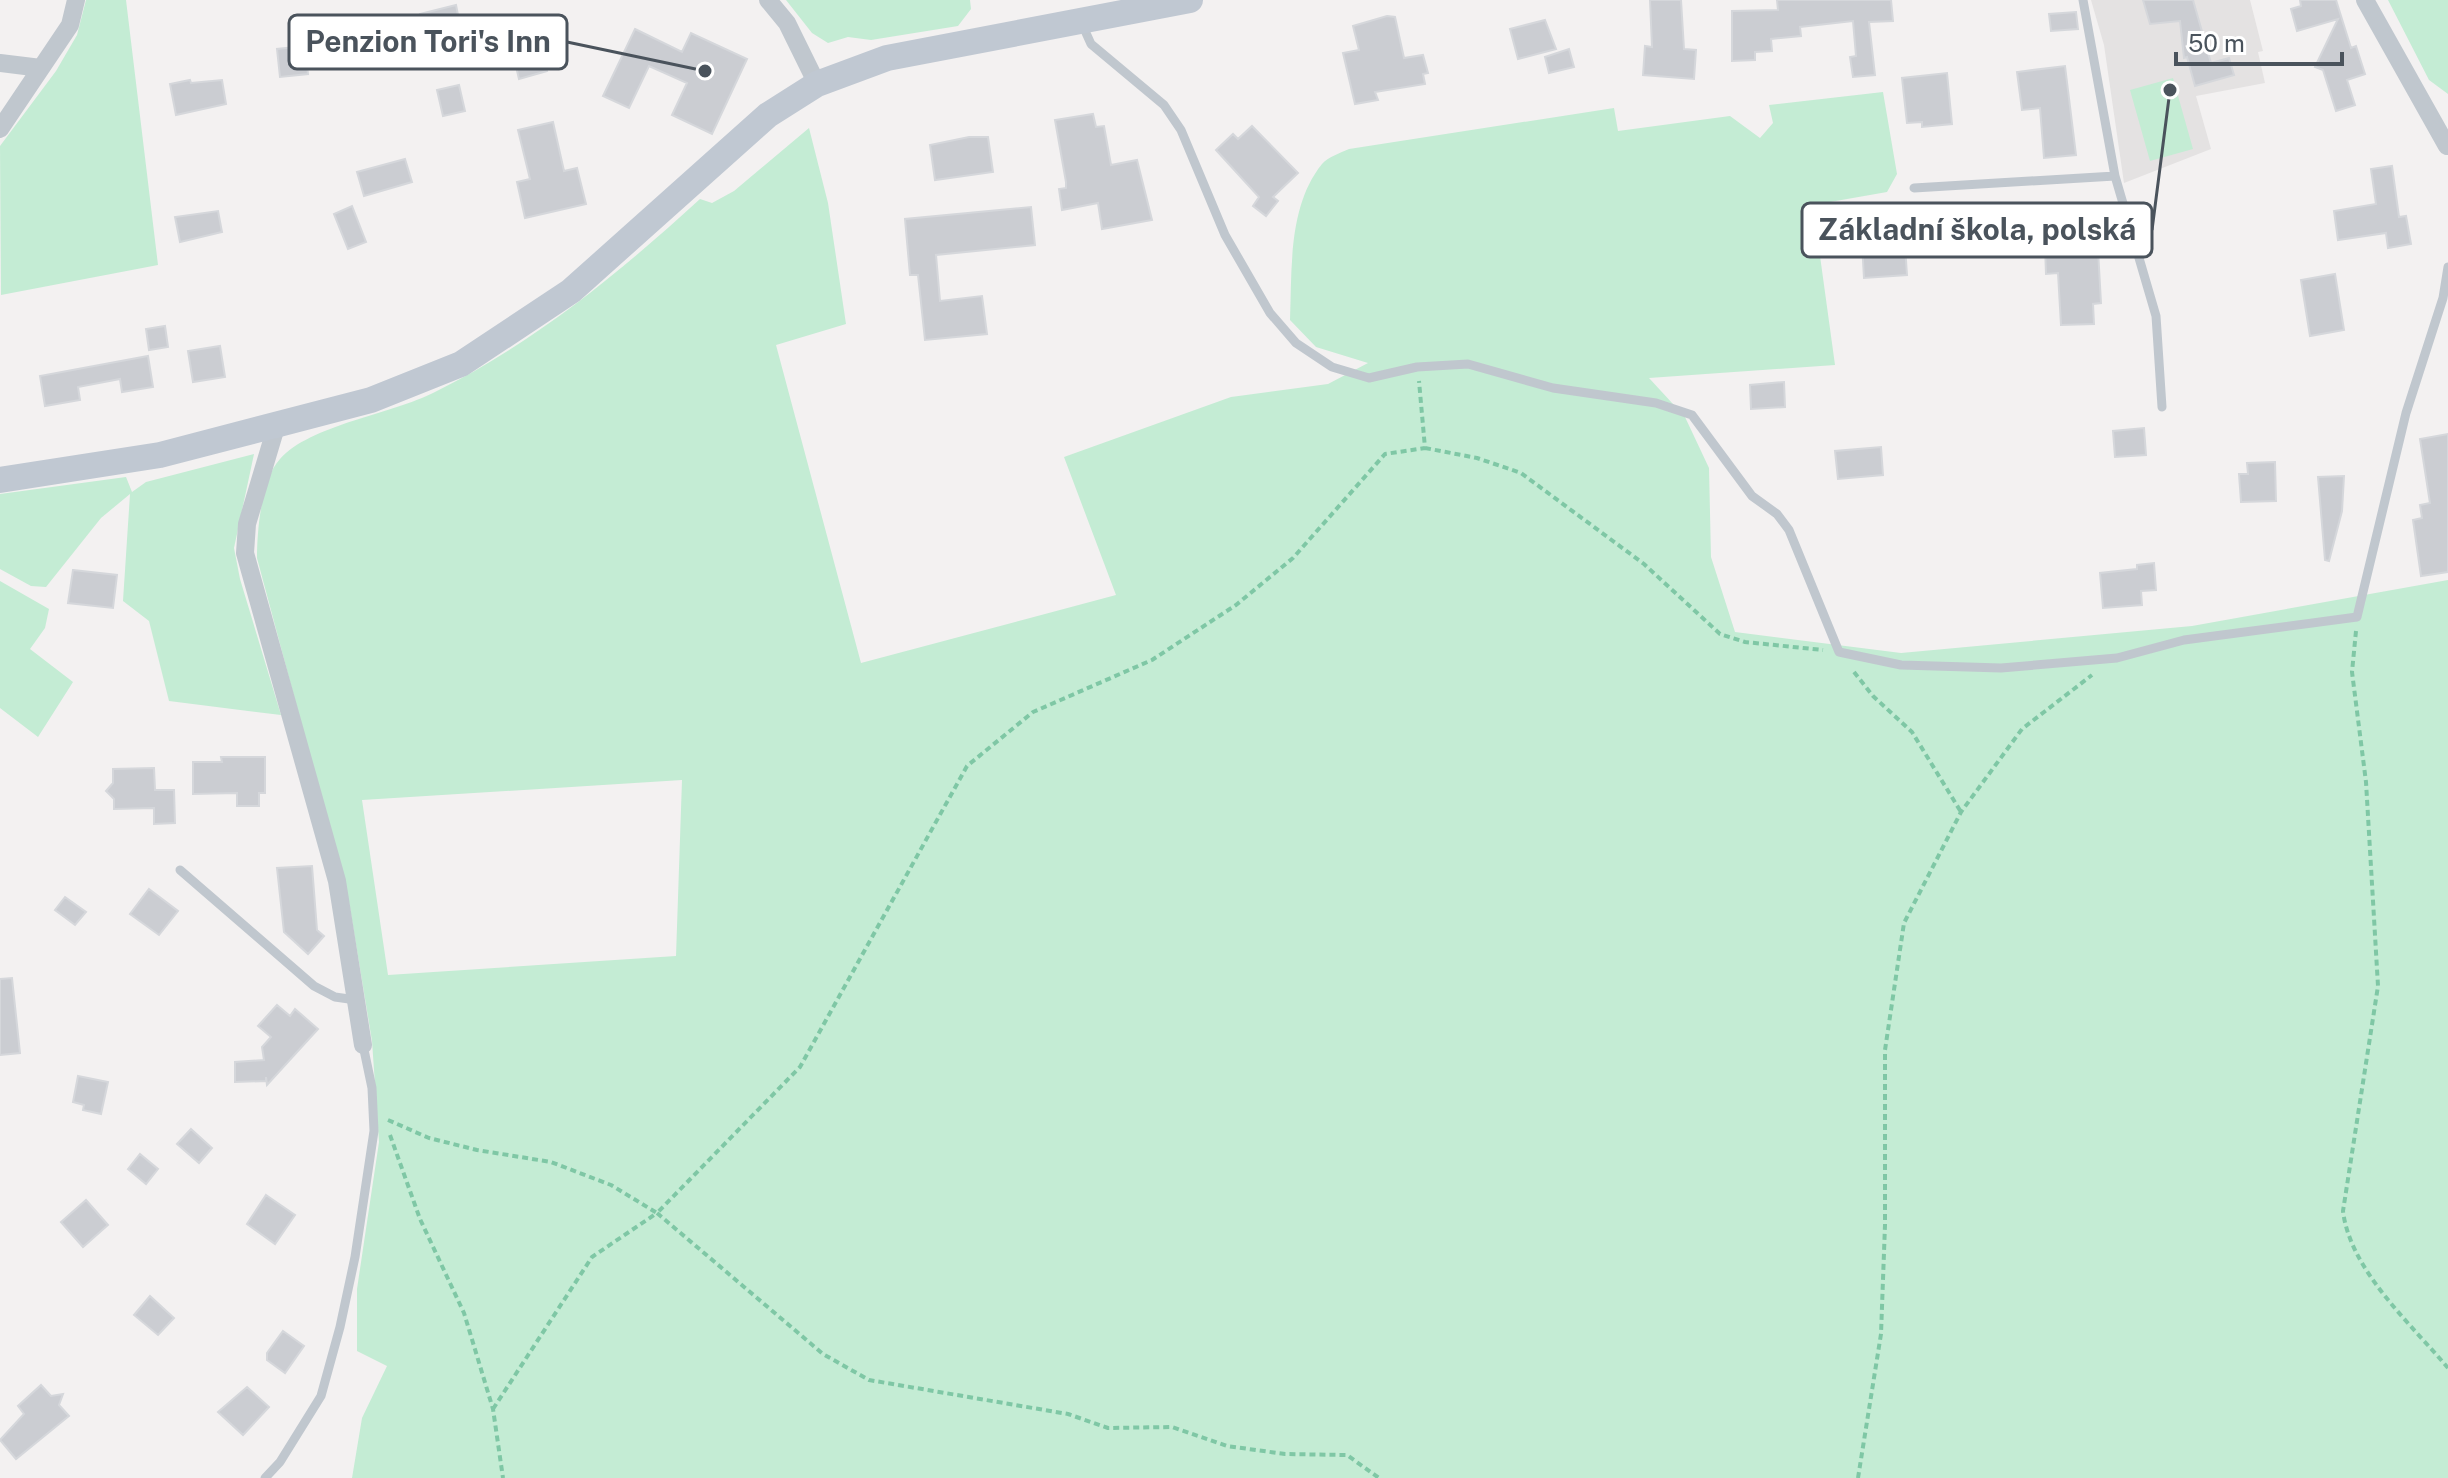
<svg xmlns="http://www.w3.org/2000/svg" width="2448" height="1478" font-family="'Public Sans',sans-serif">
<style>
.education{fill:#e4e2e2}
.green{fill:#c4ecd4;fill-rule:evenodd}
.building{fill:#cbcdd2;stroke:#d5d7db;stroke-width:2}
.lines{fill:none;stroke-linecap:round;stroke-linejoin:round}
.path{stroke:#7fc7a5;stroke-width:4;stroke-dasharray:6 4;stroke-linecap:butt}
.lane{stroke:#c0c7ce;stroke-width:9}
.street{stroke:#c0c7ce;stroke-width:18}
.secondary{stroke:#c0c8d2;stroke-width:26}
.leader{fill:none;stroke:#4a535c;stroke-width:3}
.callout-dot{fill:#4a535c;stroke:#fff;stroke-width:3}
.callout{fill:#fff;stroke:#4a535c;stroke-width:3}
.callout-label{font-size:30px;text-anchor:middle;font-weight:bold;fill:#4a535c}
</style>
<rect width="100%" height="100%" fill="#f3f1f1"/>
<path class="education" d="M2091 0H2250L2263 51 2258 52 2265 83 2196 96 2211 149 2124 183 2104 45Z"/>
<path class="green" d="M86 0H126L158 265 1 295 0 146 56 71 77 35Z
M786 0H970L971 9 958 26 871 40 848 37 828 43 812 33Z
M2388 0H2448V94L2429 80Z
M2173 78 2193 149 2150 161 2130 90Z
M1883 92 1897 174 1887 192 1813 205 1835 365 1649 378 1685 417 1709 468 1711 557 1735 632 1901 653 2192 626 2448 580V1478H352L362 1418 387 1366 357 1351V1289L379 1142 372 1041 349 902 257 558C257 532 261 479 280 459 310 425 392 414 435 392 535 342 618 274 700 199L712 203 734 191 809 128 828 203 846 324 776 345 861 663 1116 595 1064 457 1231 397 1328 384 1368 363 1316 347 1290 320C1292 269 1288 206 1322 164 1328 157 1340 153 1349 149L1614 108 1618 131 1730 116 1760 138 1773 123 1769 105ZM682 780 676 956 388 975 362 800Z
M254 454 234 548 240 579 281 715 169 701 149 621 123 601 130 494 101 518 46 587 31 586 0 569V494L126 477 132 492 146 482Z
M0 581 49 609 45 628 30 649 73 682 38 737 0 708Z"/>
<path class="building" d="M1650 0H1681L1684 49 1696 50 1694 79 1643 75 1645 46 1652 47Z
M1777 0H1891L1893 21 1869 22 1875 75 1853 77 1850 57 1856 56 1853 21 1800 27 1801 36 1771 39 1772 51 1755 52V60L1732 61V11L1778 10Z
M2143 0H2193L2211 63 2229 58 2234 75 2195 86 2187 57 2184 58 2180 21 2150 24Z
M2300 0H2336L2351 48 2356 46 2365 74 2347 80 2355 105 2336 111 2323 70 2315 67 2338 19 2297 31 2291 9 2301 6Z
M456 5 460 25 454 26 457 37 428 45 420 14Z
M2076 12 2078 29 2051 31 2049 14Z
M1387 16 1395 17 1404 58 1423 55 1428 73 1423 74 1425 84 1375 92 1378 100 1355 104 1343 53 1359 50 1353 26Z
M1545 20 1556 49 1518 59 1510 29Z
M635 29 682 52 691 33 747 59 712 134 672 115 687 83 649 66 629 108 603 96Z
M305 46 308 74 280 77 277 49Z
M540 46 547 71 519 79 513 54Z
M1569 49 1574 67 1549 73 1545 57Z
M2065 66 2076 155 2044 158 2040 108 2022 110 2017 72Z
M1947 73 1952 124 1922 127V122L1907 123 1902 78Z
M190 80 191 83 222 80 226 104 176 115 170 84Z
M459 85 465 111 443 116 437 90Z
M1093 114 1096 127 1104 126 1111 165 1137 160 1152 220 1102 229 1098 203 1062 210 1059 189 1066 188V182L1055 120Z
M553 122 564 171 577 168 586 204 525 218 517 182 530 179 518 130Z
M1252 126 1298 173 1273 197 1278 201 1266 216 1253 206 1259 197 1216 150 1233 134 1238 139Z
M969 137H988L993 172 935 180 930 145Z
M405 159 412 182 364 196 357 172Z
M2392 166 2399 217 2406 216 2411 244 2388 248 2386 233 2338 240 2334 211 2376 204 2371 169Z
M352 206 366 242 348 249 334 214Z
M1031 207 1035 245 936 255 940 301 982 296 987 334 925 340 918 275H910L905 219Z
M218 211 222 232 180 242 175 217Z
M2078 217 2080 251 2098 250 2101 303 2093 304 2094 324 2061 325 2058 273 2046 274 2044 219Z
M1893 241 1894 247 1905 246 1907 275 1864 278 1862 243Z
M2335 274 2344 330 2310 336 2301 280Z
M165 326 168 347 149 350 146 329Z
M220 346 225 377 193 382 188 351Z
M148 356 153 387 122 392 120 379 78 387 80 400 45 406 40 376Z
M1784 382 1785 407 1751 409 1750 385Z
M2144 428 2146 455 2115 457 2113 431Z
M2448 434V572L2421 576 2413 520 2422 518 2420 505 2430 503 2420 439Z
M1881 447 1883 475 1838 479 1835 451Z
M2275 462 2276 501 2241 502 2239 474H2248L2247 463Z
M2344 476 2342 511 2329 561 2325 560 2318 477Z
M2154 563 2156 590 2141 591 2142 605 2103 608 2100 573 2137 569V565Z
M73 570 117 575 113 608 68 603Z
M221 757H265V793H259V806H237V793L193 794V762H222Z
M154 768 155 790H174L175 823 154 824V808L114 809V799L106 791 113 783V769Z
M312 866 317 930 324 936 308 954 284 932 277 868Z
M149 889 178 911 159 935 130 914Z
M65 897 86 912 75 925 55 910Z
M12 978 20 1053 0 1055V979Z
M277 1005 290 1016 295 1009 318 1029 267 1085 266 1077V1081L235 1082V1062L264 1060 262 1047 271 1037 258 1026Z
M78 1076 108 1082 101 1114 83 1110 84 1105 73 1102Z
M191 1129 212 1148 199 1163 177 1144Z
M140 1154 158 1169 146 1184 128 1169Z
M266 1195 295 1215 275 1244 247 1224Z
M86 1200 108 1225 83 1247 61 1222Z
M150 1296 174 1318 158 1335 134 1315Z
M283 1331 304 1346 285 1373 267 1360V1353Z
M41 1385 51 1396 63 1394 59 1405 69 1416 16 1459 0 1440 24 1414 18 1406Z
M247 1387 269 1407 243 1435 218 1412Z"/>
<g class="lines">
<path class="path" d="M1425 448 1477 458 1521 473 1644 564 1720 634 1745 642 1823 650
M2356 631 2352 672 2366 782 2378 986 2343 1211C2350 1270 2411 1324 2448 1368
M1854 672 1873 696 1912 732 1961 812
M388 1120 429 1138 477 1150 551 1162 611 1185 657 1213 800 1067 967 766 1033 712 1152 660 1236 605 1293 558 1385 454 1425 448 1419 381
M390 1135 420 1219 464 1313 493 1409 503 1478
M493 1409 592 1257 657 1213 823 1354 869 1380 1068 1414 1108 1428 1172 1427 1227 1446 1285 1454 1347 1455 1379 1478
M1858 1478 1881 1334 1885 1225V1050L1904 923 1961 812 2022 729 2092 675"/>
<path class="lane" d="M2083 0 2115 176 2156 316 2162 407
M1082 24 1091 44 1164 105 1181 130 1225 235 1270 313 1296 343 1332 367 1369 378 1417 367 1468 364 1553 388 1656 403 1692 415 1752 496 1777 514 1789 530 1839 652 1901 665 2001 668 2117 658 2184 640 2357 617 2406 413 2443 298 2448 267
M1914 188 2115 176
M180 870 314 986 335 997 356 1000
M265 1478 280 1462 321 1396 340 1327 355 1257 374 1131 372 1088 363 1045"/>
<path class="street" d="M768 0 787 23 817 84
M2365 0 2447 146
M0 63 41 68
M0 129 70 25 76 0
M276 427 247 524 245 553 337 881 363 1045"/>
<path class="secondary" d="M0 480 160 455 371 400 461 364 571 291 768 115 817 84 887 58 1190 0"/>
</g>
<path class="leader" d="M705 71L567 42M2170 90L2152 230"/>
<g class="callout-dot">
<circle cx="705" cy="71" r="8"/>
<circle cx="2170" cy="90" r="8"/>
</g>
<g class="callout">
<rect x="289" y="15" width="278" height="54" rx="8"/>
<rect x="1802" y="203" width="350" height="54" rx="8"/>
</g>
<g class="callout-label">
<text x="428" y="52">Penzion Tori's Inn</text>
<text x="1977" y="240">Základní škola, polská</text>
</g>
<path d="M2176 52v12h166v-12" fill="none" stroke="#4a535c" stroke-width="4"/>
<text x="2188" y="52" font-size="24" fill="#4a535c" stroke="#ffffff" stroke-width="6" paint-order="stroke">50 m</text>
</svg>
